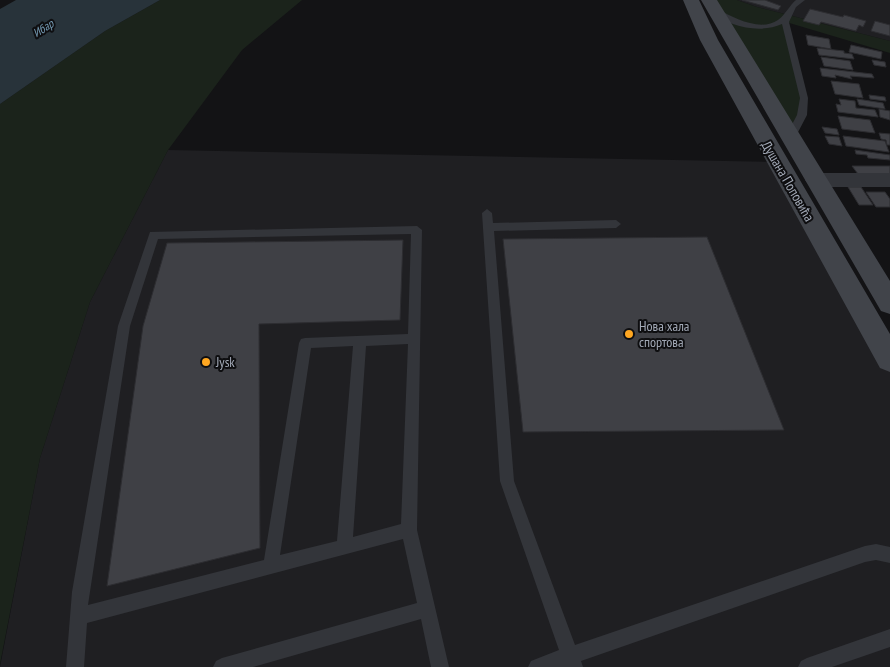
<svg xmlns="http://www.w3.org/2000/svg" width="890" height="667" font-family="'PT Sans Narrow',sans-serif">
<style>
.built{fill:#1f1f22}
.green{fill:#1b231b}
.water{fill:#28333a}
.building{fill:#3f4045;stroke:#2d2d31}
.lines{fill:none;stroke-linecap:round;stroke-linejoin:round}
.service{fill:#33353a;fill-rule:evenodd}
.minor{fill:#33353a;fill-rule:evenodd}
.secondary{fill:#41444a;fill-rule:evenodd}
.poi-dot{fill:#ffa721;stroke:#0e0e10;stroke-width:2}
.labels{text-anchor:middle;dominant-baseline:central;stroke-width:4;stroke-linejoin:round;paint-order:stroke}
.far-water-label{font-size:12px;font-style:italic;fill:#769cb5;stroke:#0e0e10}
.street-label{font-size:14px;fill:#a3aab7;stroke:#0e0e10}
.poi-label{font-size:14px;fill:#a3aab7;stroke:#0e0e10;text-anchor:start}
</style>
<rect width="100%" height="100%" fill="#131315"/>
<path class="built" d="M737 0H890V41L757 7Z
M168 150 778 162 890 361V667H0L40 458 90 302Z"/>
<path class="green" d="M160 0H302L242 50 168 150 90 302 40 458 0 664V104L105 31Z
M709 0H737L757 7 890 41V53L786 22 804 98 790 138Z"/>
<path class="water" d="M16 0H160L105 31 0 104V9Z"/>
<path class="building" d="M742 0H765L781 6 778 10Z
M810 9 843 17 844 15 866 21 863 27 859 25 856 31 821 22 819 25 803 21Z
M875 21 890 25V36L871 31Z
M806 35 829 39 831 49 808 45Z
M851 45 882 52 881 59 849 52Z
M817 48 844 51V53L852 54 854 59 819 55Z
M821 57 850 61 853 70 824 66Z
M872 60 885 62 886 67 874 65Z
M820 68 872 74 874 78 850 76 852 79 835 75 836 78 822 76Z
M831 81 859 84 863 98 835 94Z
M869 95 885 97 886 101 870 99Z
M839 99 855 101 856 108 875 110 878 117 838 112 836 104 841 105Z
M857 99 883 103 885 109 859 105Z
M879 109 890 111V120L880 117Z
M838 116 870 120 875 133 842 129Z
M822 127 837 129 839 135 825 133Z
M879 133 890 134V145H887L886 140 881 139Z
M825 136 839 137 842 146 829 144Z
M843 136 885 141 889 152 846 146Z
M855 150 890 155V160L868 158 867 155 856 154Z
M852 166H890V174H858Z
M848 187H861L873 205H859Z
M866 192H885L890 199V207H876Z
M707 237 784 430 523 432 503 239Z
M403 240 400 320 259 324 260 548 107 586 143 326 167 243Z"/>
<g class="lines">
<path class="service" d="M796 0H805L796 7 789 22 808 98 807 115 795 138 790 141 785 138 797 115 800 98 782 24C760 34 729 27 711 11L718 9C733 18 761 32 778 20 786 14 789 6 796 0Z
M487 209 492 213 493 223 616 220 621 224 616 228 494 231 514 481 575 645 865 546 876 544 890 547V563L876 560 865 562 581 661 583 667H528L531 661 559 650 500 481 482 213Z
M417 226 422 230 417 530 449 667H431L421 619 253 667H213L216 661 222 658 417 603 403 539 87 623 84 667H66L72 592 118 326 150 232ZM411 234 408 334 305 338 301 339 299 343 264 560 88 605 130 326 158 239ZM408 344 401 524 353 537 366 346ZM353 346 337 541 280 555 311 348Z
M890 629V647L832 667H798L801 661 807 658Z"/>
<path class="minor" d="M816 173H890V187H816L809 185 805 180 809 175Z"/>
<path class="secondary" d="M683 0H699L718 40 890 334V372L880 368 700 40Z
M701 0H717L890 281V314L881 311Z"/>
</g>
<g class="poi-dot">
<circle cx="629" cy="334" r="5"/>
<circle cx="206" cy="362" r="5"/>
</g>
<g class="labels">
<g class="far-water-label">
<text transform="translate(43 28) rotate(-33)">Ибар</text>
</g>
<g class="street-label">
<text transform="translate(788 181) rotate(60)">Душана Поповића</text>
</g>
<g class="poi-label">
<text x="639" y="326">Нова хала<tspan x="639" dy="16">спортова</tspan></text>
<text x="216" y="362">Jysk</text>
</g>
</g>
</svg>
